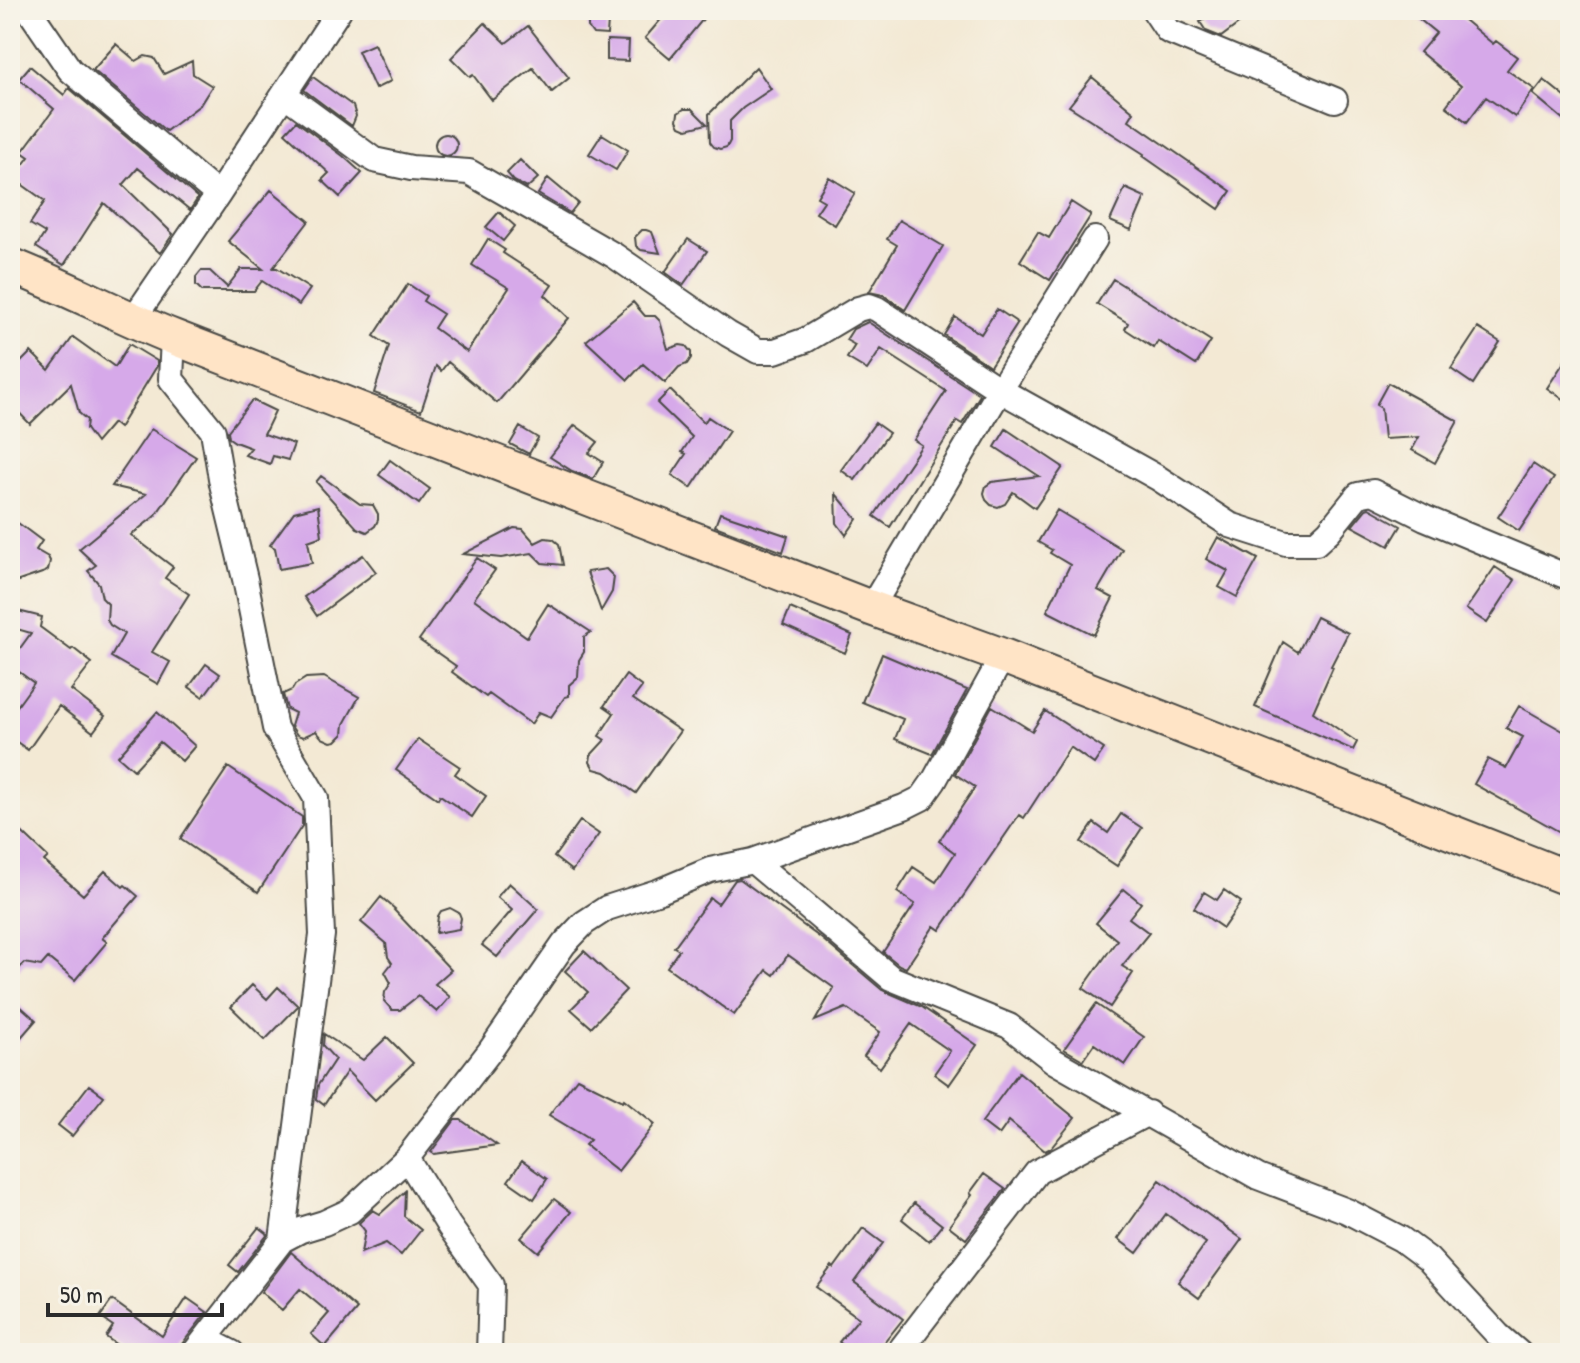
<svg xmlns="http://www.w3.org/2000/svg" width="1580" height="1363" font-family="'Patrick Hand',sans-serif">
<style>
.building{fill:#d6a9e9}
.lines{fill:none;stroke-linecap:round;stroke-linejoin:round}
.street-casing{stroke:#494844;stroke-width:28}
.secondary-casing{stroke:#494844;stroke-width:38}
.street{stroke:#fff;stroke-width:24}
.secondary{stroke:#ffe4c6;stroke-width:34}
</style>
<rect width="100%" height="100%" fill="#f7f3e8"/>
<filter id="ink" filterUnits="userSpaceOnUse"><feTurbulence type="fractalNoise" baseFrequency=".0125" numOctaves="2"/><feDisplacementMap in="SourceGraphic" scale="16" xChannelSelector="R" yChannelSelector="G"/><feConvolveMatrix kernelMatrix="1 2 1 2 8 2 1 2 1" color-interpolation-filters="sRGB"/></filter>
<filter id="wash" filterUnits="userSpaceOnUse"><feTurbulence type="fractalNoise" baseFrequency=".006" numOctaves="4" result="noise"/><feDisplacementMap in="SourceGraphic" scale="32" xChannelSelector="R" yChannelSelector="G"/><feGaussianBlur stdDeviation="1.8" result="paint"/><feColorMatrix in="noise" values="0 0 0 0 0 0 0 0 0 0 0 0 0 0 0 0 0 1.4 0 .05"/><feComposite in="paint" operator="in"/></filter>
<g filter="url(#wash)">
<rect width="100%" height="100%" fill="#f3e9d4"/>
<g id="blocks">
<path class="building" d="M669 10H694L704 18 670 59 645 38Z
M1215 10H1257L1221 37 1206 31 1200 22Z
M1408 10H1452L1493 44 1496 41 1517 57 1507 70 1534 89 1515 117 1486 97 1467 122 1446 106 1461 86 1420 52 1436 33Z
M594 14 603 15 608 21 607 35 593 34 588 27V20Z
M485 23 506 43 528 26 569 78 552 92 533 68 492 100 473 75 470 77 451 58Z
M607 40 629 41 628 61 607 60Z
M116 44 136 61 145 56 154 58 164 74 192 61 193 74 212 86 200 105 166 131 93 70Z
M374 44 391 81 375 89 358 51Z
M30 66 64 95 69 88 198 198 190 210 138 168 123 185 173 234 160 253 104 203 64 265 36 247 45 233 30 224 45 201 13 178 29 157 22 152 54 109 19 79Z
M756 67 771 89 743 108 730 121V141L727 147 720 149 714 147 710 142 709 114Z
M313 77 353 106 356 116 352 126 304 90Z
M1092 77 1134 112 1129 120 1231 191 1219 209 1143 156 1144 154 1069 106Z
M1544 80 1570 101V125L1533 94Z
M684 109H692L707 124 687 129 680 126 677 120 678 113Z
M296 121 343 156 362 173 340 197 322 180 329 173 285 133Z
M602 134 628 150 616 170 589 154Z
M435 145a11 11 0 1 1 22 0a11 11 0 1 1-22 0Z
M520 160 538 178 527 188 514 181 507 173Z
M829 177 855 193 835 225 816 213 824 201 817 197Z
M548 178 578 203 570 213 538 194Z
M1125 188 1145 197 1131 230 1110 221Z
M271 190 309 221 273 268H277L310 289 299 305 262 281 254 291H202L196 285V277L201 271H210L227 287 241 269H263L228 241Z
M1071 202 1091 215 1050 280 1020 261 1038 232 1049 238Z
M499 212 515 226 503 241 486 227Z
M899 220 943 246 905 310 883 295 869 292 897 245 887 239Z
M642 230H646L652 232 660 253 641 250 636 246 635 237Z
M488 239 505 250 503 253 552 285 545 295 569 318 497 403 448 362 441 371 436 366 421 411 374 393 389 346 374 336 408 284 426 296 423 301 443 314 434 328 467 352 509 288 472 265Z
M688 239 707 251 683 285 665 272Z
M1113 279 1211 341 1196 365 1158 341 1154 348 1125 329 1128 323 1097 304Z
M633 302 645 316H655L660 321 668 349 680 345 686 346 691 352V358L687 364 679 367 665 383 643 364 628 380 586 341Z
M997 309 1018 323 990 366 944 335 955 317 981 334Z
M868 322 980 395 962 424 957 421 890 527 874 516 922 445 914 440 946 391 881 349 867 370 847 358 855 345 846 340 853 329Z
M1478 328 1500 342 1473 384 1451 369Z
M73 337 115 367 129 344 157 361V366L119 428 113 423 96 443 86 429 87 420 79 413 71 384 30 424 10 403V350L21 362 31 352 49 370Z
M1570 353V404L1547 388Z
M1388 383 1458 421 1435 463 1412 450 1419 437 1384 439 1381 408 1376 405Z
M670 390 704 423 708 417 729 431 691 488 672 475 686 454 682 452 692 437 657 403Z
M252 400 275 411 264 434 294 444 288 460 273 456 270 464 245 455 251 448 235 442 229 438 228 431Z
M875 423 889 433 855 480 841 470Z
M575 425 598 442 589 453 603 462 593 479 572 471 550 457Z
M520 427 538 438 529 454 510 444Z
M151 429 196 457 155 516 131 535 173 567 165 578 189 594 152 652 170 662 158 684 111 657 124 634 110 625 107 620 108 604 102 598 99 584 88 571 96 565 79 549 146 494 112 486Z
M1006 429 1063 467 1035 508 1013 492 1005 504 998 507 991 505 986 500 984 493 986 486 992 482 1039 476 995 447Z
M390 460 430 489 419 504 379 475Z
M1533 464 1554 478 1519 531 1498 517Z
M321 476 360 504 373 505 378 514V520L375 526 367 532 357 528 316 482Z
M836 494 857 519 846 535 837 523Z
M318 506 322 536 308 541 312 563 279 569 275 548 270 545 294 512Z
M1369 508 1401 526 1389 546 1352 526 1366 509Z
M1057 510 1122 549 1098 590 1113 598 1094 635 1047 611 1070 565 1050 553 1052 550 1038 542Z
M720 513 788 536 783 552 715 526Z
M10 517 42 541 36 550 48 557 50 561 48 570 45 572 10 584Z
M514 528 523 529 535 543 545 538 553 539 559 544 563 565 542 563 532 553 501 558 463 554Z
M1218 537 1258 559 1237 597 1219 587 1228 571 1206 559Z
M363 555 376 572 317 616 304 597Z
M477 558 495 570 474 599 527 637 548 604 591 632 584 637V652L579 660 578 677 569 685V696L565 697 551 717 539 712 531 724 489 694 486 697 452 672 456 666 419 640Z
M1495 567 1515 580 1487 623 1466 609Z
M606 569 614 577 612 592 601 611 587 572Z
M790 608 852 635 845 653 783 625Z
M10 609 42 617 40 627 71 650 73 648 92 663 71 690 105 716 93 732 59 706 28 750 10 737V716L34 683 10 665V662L31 633 10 627Z
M1316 617 1348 633 1331 666 1333 667 1313 712 1357 742 1353 750 1255 707 1283 642 1298 652Z
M882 654 967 690 932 754 895 739 903 719 862 702Z
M206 664 220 674 203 697 189 687Z
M626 675 642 687 633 699 680 731 636 793 605 772 594 769 590 762 591 755 605 740 599 736 614 713 604 706Z
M324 677 359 697 344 724 343 734 336 741 331 742 322 738 316 731 303 737 297 735 291 726 295 713 287 709 283 694 292 690 295 685 306 678Z
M992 706 1032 731 1045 711 1104 749 1094 764 1070 747 1024 818 1019 815 940 930 934 926 906 968 899 965 883 952 915 904 897 892 913 867 936 882 955 853 939 841 975 787 955 774Z
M1519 706 1570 735V815L1560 832 1474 784 1488 759 1506 768 1523 737 1506 728Z
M157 712 195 746 182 761 160 742 134 770 118 756Z
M418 739 460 767 455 774 486 796 472 817 440 795 438 799 396 770Z
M228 767 302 817V826L258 892 180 839Z
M1121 814 1142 828 1117 866 1081 842 1094 823 1108 833Z
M10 821 48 857 44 861 83 895 105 871 123 887 125 885 138 896 102 938 107 942 75 980 48 958 41 966 24 963 10 979V867L18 857 10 850Z
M580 821 599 834 572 871 554 857Z
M740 879 822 939 882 990 922 1007 977 1045 949 1085 934 1074 950 1051 911 1024 880 1068 864 1056 880 1032 846 1008 815 1021 834 988 788 955 774 975 767 970 734 1015 667 967 679 950 674 947 710 898 718 904 735 880Z
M509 883 538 909 497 957 482 945 512 910 497 897Z
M1124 889 1141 903 1129 918 1149 933 1122 966 1133 973 1110 1007 1083 988 1117 940 1096 923Z
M1224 890 1241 902 1223 928 1194 908 1204 892 1217 900Z
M381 897 395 909 394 910 451 970 435 984 450 997 437 1012 418 996 400 1010H392L384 1001 385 992 391 983 385 972 392 963 388 957 386 943 361 922Z
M450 908 459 913 461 918 459 929 436 933 438 916 441 911Z
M584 951 626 990 591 1027 571 1009 588 992 565 971Z
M252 985 267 999 278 987 298 1006 265 1040 231 1007Z
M10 997 36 1020 10 1050Z
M1096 1004 1144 1037 1125 1065 1094 1044 1083 1060 1064 1049Z
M324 1034 363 1060 387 1037 413 1063 375 1100 347 1071 324 1105 316 1099 318 1085 335 1059 323 1046Z
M1019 1072 1075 1118 1051 1148 1045 1151 1009 1121 999 1135 982 1122Z
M577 1078 623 1101 624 1099 655 1124 618 1171 585 1145 590 1140 549 1115Z
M89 1085 104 1096 72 1136 58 1125Z
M455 1120H461L497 1145 434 1154 431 1152Z
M522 1161 547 1179 534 1199 508 1181Z
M984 1174 1005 1189 966 1239 949 1226 972 1195 970 1193Z
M1160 1180 1242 1239 1199 1298 1178 1282 1206 1243 1166 1214 1137 1253 1118 1239Z
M405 1191 404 1216 421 1230 401 1255 386 1243 361 1253 365 1231 359 1223 373 1210 380 1214Z
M554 1199 571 1212 538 1252 521 1238Z
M914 1203 942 1225 929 1241 902 1219Z
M259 1227 268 1234 238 1272 229 1265Z
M863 1228 883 1243 854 1282 903 1319 876 1353H852L839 1342 859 1318 816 1287 832 1266 834 1268Z
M291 1252 357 1309 325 1347 311 1334 329 1313 300 1289 282 1310 261 1292Z
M187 1298 207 1312 182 1344 179 1353H128L106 1337 113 1326 100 1317 112 1300 162 1336Z"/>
</g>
</g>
<g filter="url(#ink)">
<use href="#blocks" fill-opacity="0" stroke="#494844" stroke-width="2"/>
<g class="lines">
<g class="street-casing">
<path id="street" d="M29 10 70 70 218 195
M1154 10 1168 31 1335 100
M284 94 374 160 411 168 469 172 615 256 728 334 758 351H775L806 340 858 309 869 306 877 309 1000 390 1158 478 1230 525 1286 543H1316L1329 531 1358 495 1373 492 1425 518 1570 578
M132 321 218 195 339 10
M173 337 171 379 213 431 222 484 245 579 275 728 316 798 322 935 282 1240
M871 608 1000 390 1095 239
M753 861 891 978 1009 1026 1054 1061 1258 1177 1347 1211 1401 1239 1428 1259 1498 1335 1519 1353
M407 1158 449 1226 491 1285 489 1353
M205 1339 232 1353
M194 1353 282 1240 301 1230 324 1223 350 1211 407 1158 490 1051 564 944 584 923 607 908 660 891 710 870 753 861 904 807 922 798 934 781 1003 656
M898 1353 1037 1172 1148 1113"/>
</g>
<g class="secondary-casing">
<path id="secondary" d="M10 265C66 287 118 315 173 337L871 608 1003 656 1570 879"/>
</g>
<use href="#street" class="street"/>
<use href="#secondary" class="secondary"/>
</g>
</g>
<rect width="1580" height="1363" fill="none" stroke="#f7f3e8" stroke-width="40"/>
<path d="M48 1303v12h174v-12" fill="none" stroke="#2b2b2b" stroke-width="4"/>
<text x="60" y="1303" font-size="24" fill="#2b2b2b" stroke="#f7f3e8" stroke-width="6" paint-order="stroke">50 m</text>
</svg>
